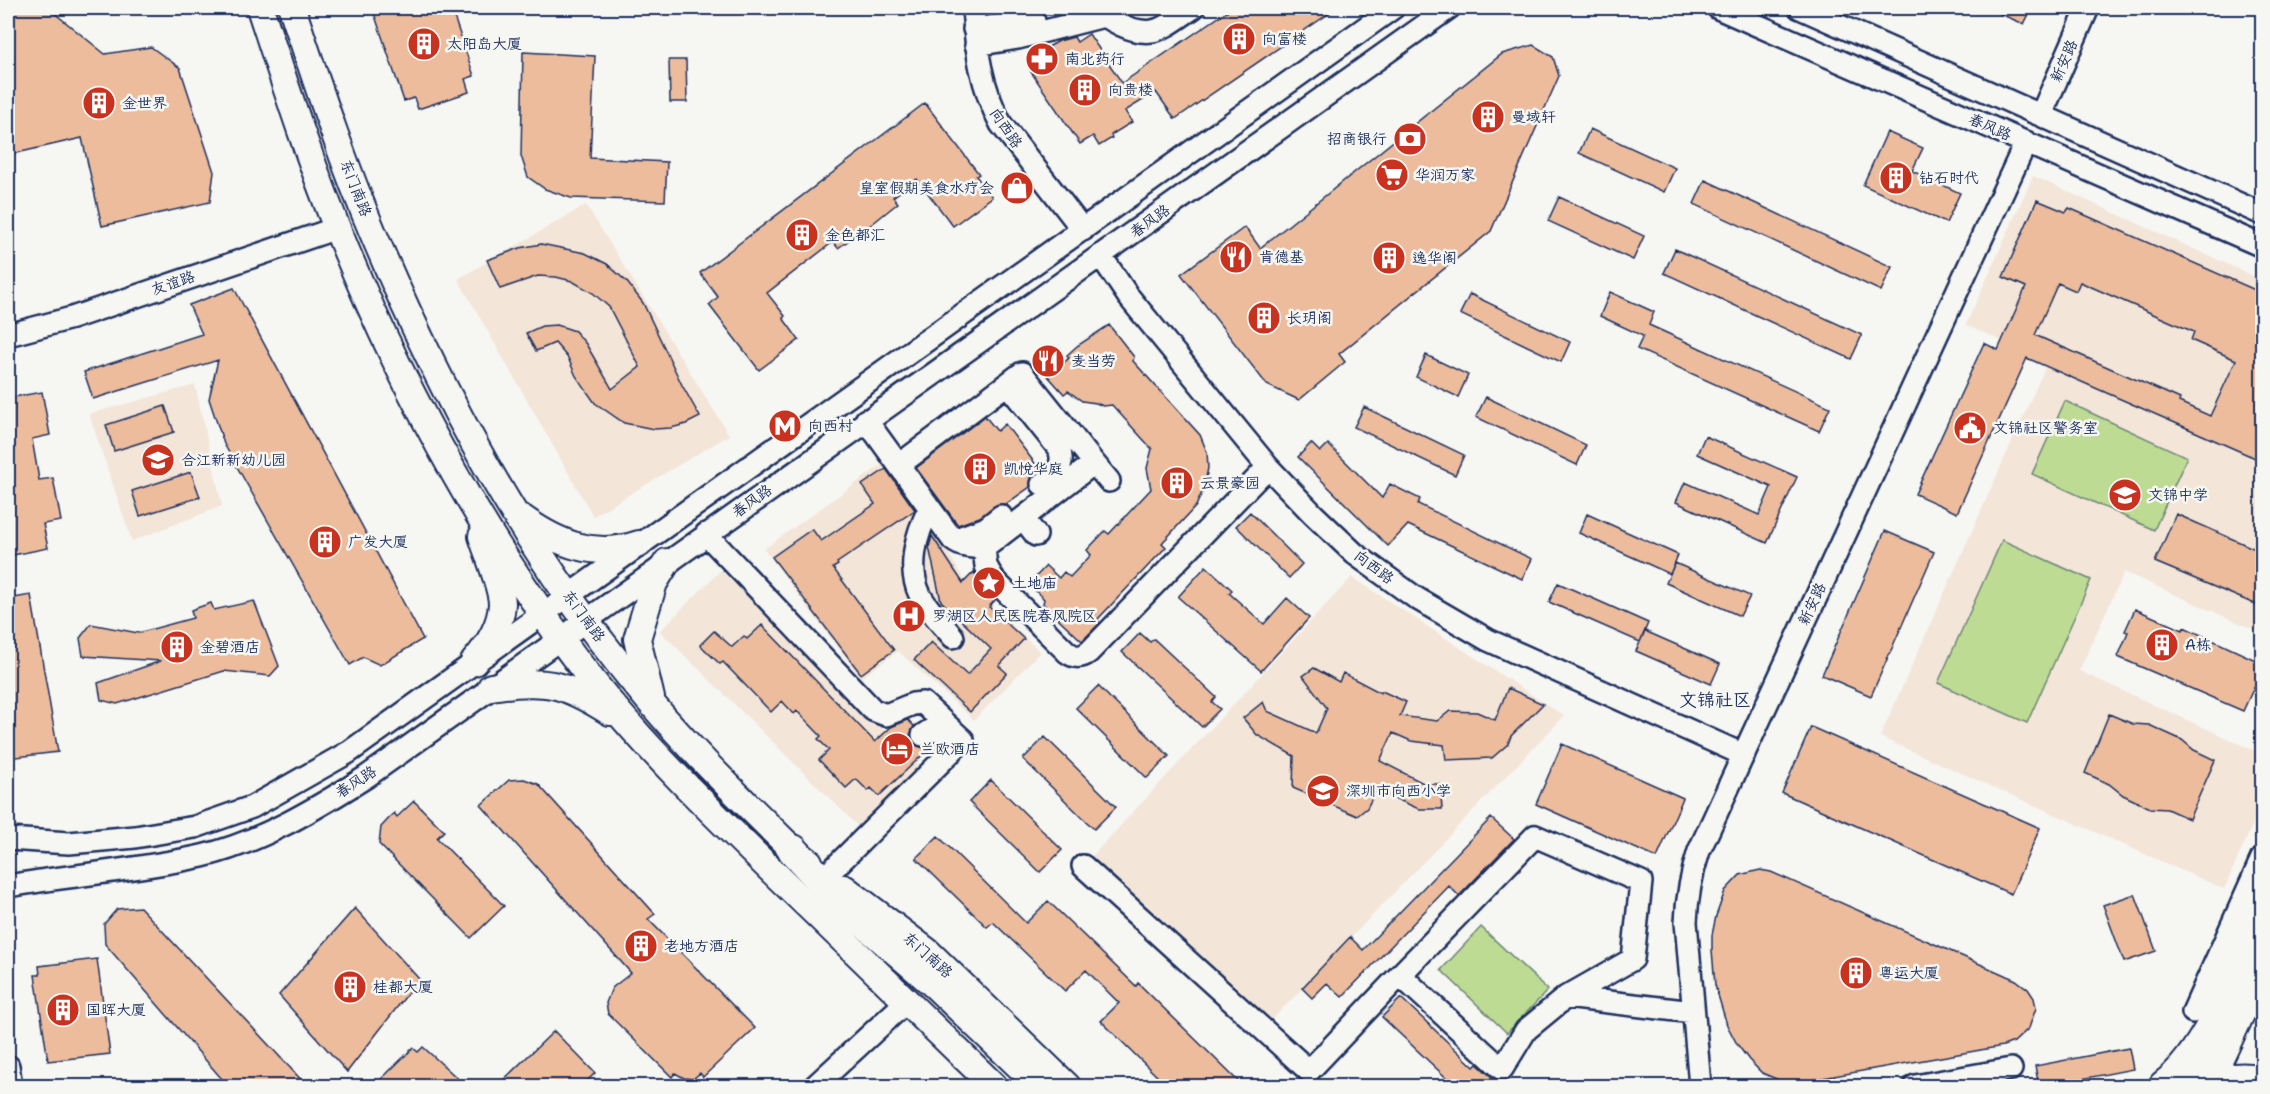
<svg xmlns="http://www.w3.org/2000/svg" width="2270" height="1094" font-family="'Shantell Sans','LXGW WenKai TC',sans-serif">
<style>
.built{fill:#f3e5d8}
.park{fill:#bddb93;stroke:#6c8578;stroke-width:1.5}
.building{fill:#ecbc9d;stroke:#1b2f5e;stroke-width:1.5;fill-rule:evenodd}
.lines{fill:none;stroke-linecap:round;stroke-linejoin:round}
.minor-casing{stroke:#1b2f5e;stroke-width:26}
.major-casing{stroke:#1b2f5e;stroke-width:30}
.highway-casing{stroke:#1b2f5e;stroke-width:34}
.minor{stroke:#f6f6f2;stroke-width:21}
.major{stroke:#f6f6f2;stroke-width:26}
.highway{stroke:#f6f6f2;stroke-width:30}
.labels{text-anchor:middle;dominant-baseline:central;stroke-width:5;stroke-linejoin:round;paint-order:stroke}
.poi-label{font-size:15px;fill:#1b2f5e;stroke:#f6f6f2;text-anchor:start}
.street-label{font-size:15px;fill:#1b2f5e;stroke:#f6f6f2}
.quarter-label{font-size:18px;fill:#1b2f5e;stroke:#f6f6f2}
</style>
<rect width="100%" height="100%" fill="#f6f6f2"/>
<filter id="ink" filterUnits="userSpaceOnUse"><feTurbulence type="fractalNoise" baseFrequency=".0167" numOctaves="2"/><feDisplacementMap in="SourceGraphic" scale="12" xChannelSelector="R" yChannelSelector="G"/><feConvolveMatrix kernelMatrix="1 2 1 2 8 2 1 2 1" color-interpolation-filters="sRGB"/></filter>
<g filter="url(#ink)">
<path class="built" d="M2033 176 2262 280V633L2124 572 2079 671 2262 754V803L2224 889 1880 737 2048 361 1966 325Z
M586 205 729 435 593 516 458 279Z
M195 385 222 506 132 541 89 414Z
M887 461 922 510 965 581 1040 652 974 720 898 651 861 678 764 549Z
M721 570 924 770 863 831 660 631Z
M1352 577 1564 716 1263 1029 1083 866Z"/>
<path class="park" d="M2065 401 2187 457 2154 530 2032 474Z
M2002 540 2091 580 2027 723 1938 683Z
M1481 927 1548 990 1507 1033 1441 970Z"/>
<path class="building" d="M8 8H48L105 54 151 47 180 68 214 172 210 202 102 226 82 138 8 155Z
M382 8H451L474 76 465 79 469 92 418 109 414 98 404 101 374 13 383 10Z
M1232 8H1337L1175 119 1156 92 1125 111 1132 122 1111 135 1112 138 1099 146 1093 136 1080 144 1031 72 1040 66 1034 57 1050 46 1059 41 1074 37 1077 42 1089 34 1122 83Z
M1986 8H2032L2024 24Z
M1533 45 1553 57 1559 76 1491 231 1339 354 1345 362 1299 400 1267 385 1181 274 1245 227 1260 248 1502 54Z
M523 52 595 56 590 158 667 162 665 201 571 198 545 189 528 177 521 156Z
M669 60H686L687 102H670Z
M925 103 979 174 976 176 992 197 953 226 917 179 893 197 898 203 872 224 838 248 833 242 767 293 785 316 783 318 799 340 759 370 709 305 718 297 700 273Z
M1590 129 1675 168 1664 192 1579 153Z
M1887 132 1923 148 1912 171 1960 193 1946 223 1863 185Z
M1705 180 1892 267 1881 291 1694 204Z
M1559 197 1644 236 1633 260 1548 221Z
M2037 200 2066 212 2069 208 2262 293V461L2027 358 1957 513 1915 494 1984 343 1998 350 2026 287 2003 277ZM2080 282 2194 332 2191 340 2236 360 2210 416 2179 402 2180 399 2035 335 2058 283 2076 291Z
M541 244 585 253 607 264 627 282 643 303 682 385 700 417 686 424 671 428 654 429 624 423 595 403 576 376 568 358 555 343 536 351 526 333 542 326 557 325 575 331 586 344 612 389 640 367 609 307 593 293 572 281 556 277 538 276 500 289 487 260 520 248Z
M1675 249 1862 335 1851 359 1664 273Z
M234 288 423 639 380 665 363 657 350 665 224 444 209 399 218 360 93 399 84 372 202 334 189 305Z
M1610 292 1654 312 1649 325 1830 407 1819 431 1637 349 1643 336 1600 316Z
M1470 294 1570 342 1561 362 1460 314Z
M1109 325 1134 357 1133 361 1200 435 1207 452 1208 468 1204 488 1196 506 1162 543 1166 547 1097 620 1100 623 1082 641 1043 604 1044 599 1029 584 1046 566 1059 578 1064 572 1070 577 1091 555 1087 550 1105 531 1109 534 1151 489 1147 468 1152 449 1112 405 1103 406 1096 403 1082 401 1068 391 1064 394 1048 376 1069 358 1067 355 1077 346Z
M1426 355 1468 375 1458 397 1416 377Z
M42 392 50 435 32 439 39 480 53 478 61 521 43 524 48 548 8 556V398Z
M1486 397 1586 445 1577 465 1476 417Z
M165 406 174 432 114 451 106 425Z
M1364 407 1464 455 1455 475 1354 427Z
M985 416 997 431 1005 424 1040 470 1031 478 1030 487 1006 504H999L980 517 958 525 916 468Z
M1705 436 1797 477 1767 543 1676 502 1685 482 1759 515 1771 487 1697 454Z
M1311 443 1320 452 1328 444 1382 498 1390 484 1420 499 1418 504 1532 559 1522 579 1408 525 1388 546 1298 457Z
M886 469 915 510 837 563 838 565 833 568 894 650 861 674 772 557 812 529 821 541 875 504 862 485Z
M191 472 200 497 140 516 132 491Z
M1250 512 1302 564 1289 578 1236 526Z
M1587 514 1678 555 1670 574 1579 533Z
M2176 514 2262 552V607L2155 562Z
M1885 531 1934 552 1871 696 1822 675Z
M932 536 963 583 974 572 985 589 996 599 989 607 1024 639 999 666 1007 673 970 712 914 660 931 642 967 675 991 649 941 601 929 547Z
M1675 563 1750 596 1740 616 1666 583Z
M1206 566 1232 590 1229 593 1264 624 1287 598 1309 618 1261 671 1178 597Z
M1558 583 1648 623 1640 642 1549 602Z
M31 595 58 752 8 758V599Z
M254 601 279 666 270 676 224 671 117 704 101 700 98 683 161 661 83 656 80 638 91 624 138 633 193 618 191 610 211 603 214 610Z
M2135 609 2183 630 2184 627 2262 663V677L2258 686 2255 685 2243 711 2118 657 2128 632 2125 631Z
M762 625 875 742 891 727 908 720 914 726 910 735 913 742 923 748 933 745 879 796 871 788 868 791 856 779 846 788 819 760 829 750 818 739 821 736 797 711 794 714 782 701 771 712 723 662 720 664 700 645 714 631 732 647 744 636 747 639Z
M1645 631 1720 664 1711 684 1636 651Z
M1140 633 1150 642 1154 639 1216 697 1212 702 1220 709 1202 727 1122 652Z
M1314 668 1339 682 1343 673 1381 693 1382 691 1406 702 1400 716 1437 721 1450 711 1477 712 1495 720 1508 688 1543 704 1511 736 1508 744 1492 758 1446 760 1444 745 1411 741 1393 733 1380 761 1425 784H1440L1442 809H1419L1376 790 1367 808 1357 816 1293 788 1294 756 1257 735 1243 718 1263 702 1267 711 1316 733 1327 708 1303 676Z
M1098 686 1169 756 1147 778 1076 708Z
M2109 714 2133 724 2149 725 2182 740 2194 750 2215 760 2189 819 2167 809 2150 808 2123 795 2109 784 2085 773Z
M1811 727 2040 828 2011 894 1782 793Z
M1045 737 1116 807 1094 829 1023 759Z
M1562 744 1683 798 1657 858 1536 804Z
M524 779 538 784 655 914 648 919 755 1028 703 1077 700 1073 693 1079 684 1078 675 1073 672 1077 608 1014 606 1003 612 988 631 973 481 805 509 780Z
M991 780 1062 850 1040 872 969 802Z
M414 801 444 831 437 838 504 906 471 938 379 844 381 827 394 813 397 817Z
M1491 818 1514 839 1459 896 1449 886 1342 997 1327 983 1312 998 1302 988 1350 937 1363 950Z
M938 836 1026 923 1048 901 1136 986 1138 983 1243 1086H1167L1101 1021 1119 1003 1086 970 1065 991 993 922 987 927 916 858Z
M1760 870 1771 872 2016 980 2028 989 2034 998 2036 1008 2029 1028 2014 1042 2003 1046 1800 1082 1786 1083 1762 1073 1749 1060 1737 1044 1727 1025 1715 985 1712 950V935L1716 916 1725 891 1740 875Z
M2135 894 2156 951 2124 962 2103 905Z
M140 907 307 1086H228L105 944 104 924 117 909Z
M355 908 419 979 347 1072 279 995Z
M97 959 110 1054 48 1061 35 975H40L39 966Z
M1401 998 1474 1067 1477 1064 1493 1078 1502 1081 1507 1086H1455L1382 1017Z
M554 1031 595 1073 582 1086H497Z
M423 1047 466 1086H374L413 1048 418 1052Z
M2129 1048 2133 1069 2076 1080 2077 1086H2039L2035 1066Z"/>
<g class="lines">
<g class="minor-casing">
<path id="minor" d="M973 8C976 49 981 87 1001 124L1083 230
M1097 8C1107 20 1134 34 1152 31 1164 30 1183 14 1193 8
M1718 8 2262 246
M1800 8 2262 214
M974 29 1034 21
M976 45 1018 38 1104 16
M2041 115 2088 8
M1101 256 1128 296 1268 467 1313 514 1355 554 1416 598 1488 640 1744 755
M8 335 72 318 337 228
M1007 384 1059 449C1066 466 1055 475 1042 484
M866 420 953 540C961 547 977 549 987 546L1094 463 1022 373 899 465
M1094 463 1109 481
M930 508C916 533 907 568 920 595 928 610 942 624 953 637
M1023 518 1036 535
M706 534 873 710 886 715 913 704 923 703 963 740 827 875
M953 540 986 528 1001 516
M984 548 986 566 994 580 1067 652C1075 658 1081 658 1089 652L1268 467
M923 735 931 730 940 731 954 744
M8 839 69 843 135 837 195 827 252 807 349 752 1393 8
M1083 866 1309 1071 1400 975 1535 836 1641 882 1633 959 1566 997 1526 1030 1502 1069 1400 975
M8 886C72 875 138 870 202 856 259 843 317 808 366 777L1449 8
M1566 997 1693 1012
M2193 1012 2262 858
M8 1066 11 1086
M815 1086 906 1002
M1700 1086 1686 922C1687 897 1691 875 1699 851L2026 142
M1915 1086 2011 1069"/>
</g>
<g class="major-casing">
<path id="major" d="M260 8C284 81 308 156 337 228 404 394 494 561 608 700 658 760 714 814 769 868 844 941 919 1014 994 1086
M292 8C317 83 342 160 373 233 440 392 522 546 632 680 681 741 737 795 793 850L809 862
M522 518C558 544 595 559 639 544
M474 662C488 646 501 626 502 604 502 588 487 552 482 536
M491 687C545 678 564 683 610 712
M651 698 637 639 654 583 667 562
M844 888 928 952 1067 1086"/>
</g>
<g class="highway-casing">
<path id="highway" d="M793 850 840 901 937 985 1043 1086
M2164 1086C2210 1052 2239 965 2262 913
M2205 1086 2262 965
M2207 1086C2225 1079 2243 1076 2262 1081"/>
</g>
<use href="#minor" class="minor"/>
<use href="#major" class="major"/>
<use href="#highway" class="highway"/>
</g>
</g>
<defs>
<g id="building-disc" transform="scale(1.725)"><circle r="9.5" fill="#c8321e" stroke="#f6f6f2"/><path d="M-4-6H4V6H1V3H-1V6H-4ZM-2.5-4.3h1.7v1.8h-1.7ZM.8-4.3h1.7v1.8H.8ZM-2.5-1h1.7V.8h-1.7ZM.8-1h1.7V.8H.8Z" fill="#fff"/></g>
<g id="pharmacy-disc" transform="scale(1.725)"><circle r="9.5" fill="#c8321e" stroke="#f6f6f2"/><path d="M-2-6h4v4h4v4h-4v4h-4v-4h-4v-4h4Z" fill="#fff"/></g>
<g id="bank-disc" transform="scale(1.725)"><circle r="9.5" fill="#c8321e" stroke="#f6f6f2"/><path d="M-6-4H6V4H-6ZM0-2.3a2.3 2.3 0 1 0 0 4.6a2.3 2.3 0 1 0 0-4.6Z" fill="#fff"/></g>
<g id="supermarket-disc" transform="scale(1.725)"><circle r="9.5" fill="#c8321e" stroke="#f6f6f2"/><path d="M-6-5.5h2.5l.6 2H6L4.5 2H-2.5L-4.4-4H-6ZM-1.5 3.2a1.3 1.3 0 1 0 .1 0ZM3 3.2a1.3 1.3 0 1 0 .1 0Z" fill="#fff"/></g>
<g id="shop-disc" transform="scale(1.725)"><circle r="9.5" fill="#c8321e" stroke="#f6f6f2"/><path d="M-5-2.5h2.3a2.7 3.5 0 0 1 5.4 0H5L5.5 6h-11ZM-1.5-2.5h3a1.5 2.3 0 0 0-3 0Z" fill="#fff"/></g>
<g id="restaurant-disc" transform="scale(1.725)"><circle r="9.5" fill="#c8321e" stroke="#f6f6f2"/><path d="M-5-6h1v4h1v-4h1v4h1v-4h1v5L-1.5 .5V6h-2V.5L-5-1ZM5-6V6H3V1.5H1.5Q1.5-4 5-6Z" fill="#fff"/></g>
<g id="metro-disc" transform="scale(1.725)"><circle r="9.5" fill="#c8321e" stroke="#f6f6f2"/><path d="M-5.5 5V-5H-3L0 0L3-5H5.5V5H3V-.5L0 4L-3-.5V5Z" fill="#fff"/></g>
<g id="civic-disc" transform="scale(1.725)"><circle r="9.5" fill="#c8321e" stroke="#f6f6f2"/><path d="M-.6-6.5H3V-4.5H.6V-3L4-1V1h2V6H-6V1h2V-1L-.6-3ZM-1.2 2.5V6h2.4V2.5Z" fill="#fff"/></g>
<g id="school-disc" transform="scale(1.725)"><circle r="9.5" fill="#c8321e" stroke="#f6f6f2"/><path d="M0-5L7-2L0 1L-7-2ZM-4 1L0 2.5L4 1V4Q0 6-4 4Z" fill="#fff"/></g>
<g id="sight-disc" transform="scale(1.725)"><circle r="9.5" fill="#c8321e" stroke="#f6f6f2"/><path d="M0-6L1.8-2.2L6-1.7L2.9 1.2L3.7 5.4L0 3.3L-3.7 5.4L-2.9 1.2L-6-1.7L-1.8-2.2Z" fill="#fff"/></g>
<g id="hospital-disc" transform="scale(1.725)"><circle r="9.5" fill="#c8321e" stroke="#f6f6f2"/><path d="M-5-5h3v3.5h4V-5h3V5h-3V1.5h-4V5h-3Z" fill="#fff"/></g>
<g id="hotel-disc" transform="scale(1.725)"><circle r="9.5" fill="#c8321e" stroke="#f6f6f2"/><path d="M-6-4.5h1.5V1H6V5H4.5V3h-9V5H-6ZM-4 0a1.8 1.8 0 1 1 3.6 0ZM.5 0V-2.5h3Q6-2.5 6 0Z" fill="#fff"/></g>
</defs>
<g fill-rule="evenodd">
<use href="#building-disc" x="1239" y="39"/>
<use href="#building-disc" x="424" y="44"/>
<use href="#pharmacy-disc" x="1042" y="59"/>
<use href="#building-disc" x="1085" y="90"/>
<use href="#building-disc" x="99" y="103"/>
<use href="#building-disc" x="1488" y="117"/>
<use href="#bank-disc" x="1410" y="139"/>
<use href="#supermarket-disc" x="1392" y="175"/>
<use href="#building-disc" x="1896" y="178"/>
<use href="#shop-disc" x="1017" y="188"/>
<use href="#building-disc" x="802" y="235"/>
<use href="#restaurant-disc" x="1236" y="257"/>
<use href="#building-disc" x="1389" y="258"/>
<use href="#building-disc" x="1264" y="318"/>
<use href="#restaurant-disc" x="1048" y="361"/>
<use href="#metro-disc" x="785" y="426"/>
<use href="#civic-disc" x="1970" y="428"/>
<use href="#school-disc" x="158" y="460"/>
<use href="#building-disc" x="980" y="469"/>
<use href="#building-disc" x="1177" y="483"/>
<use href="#school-disc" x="2125" y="495"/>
<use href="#building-disc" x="325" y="542"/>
<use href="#sight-disc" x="989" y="583"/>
<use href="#hospital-disc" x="909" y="616"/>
<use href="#building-disc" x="2162" y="645"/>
<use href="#building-disc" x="177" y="647"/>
<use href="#hotel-disc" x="897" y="749"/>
<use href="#school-disc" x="1323" y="791"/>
<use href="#building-disc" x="641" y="946"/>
<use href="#building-disc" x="1856" y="973"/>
<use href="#building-disc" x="350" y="987"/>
<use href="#building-disc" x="63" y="1010"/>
</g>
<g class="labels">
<g class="poi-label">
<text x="1262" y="39">向富楼</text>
<text x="447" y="44">太阳岛大厦</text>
<text x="1065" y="59">南北药行</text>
<text x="1108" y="90">向贵楼</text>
<text x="122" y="103">金世界</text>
<text x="1511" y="117">曼域轩</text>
<text x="1387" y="139" text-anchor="end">招商银行</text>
<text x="1415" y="175">华润万家</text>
<text x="1919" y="178">钻石时代</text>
<text x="994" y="188" text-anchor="end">皇室假期美食水疗会</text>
<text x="825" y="235">金色都汇</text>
<text x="1259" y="257">肯德基</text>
<text x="1412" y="258">逸华阁</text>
<text x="1287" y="318">长玥阁</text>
<text x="1071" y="361">麦当劳</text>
<text x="808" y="426">向西村</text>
<text x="1993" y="428">文锦社区警务室</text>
<text x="181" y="460">合江新新幼儿园</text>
<text x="1003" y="469">凯悦华庭</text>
<text x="1200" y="483">云景豪园</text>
<text x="2148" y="495">文锦中学</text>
<text x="348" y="542">广发大厦</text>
<text x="1012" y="583">土地庙</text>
<text x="932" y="616">罗湖区人民医院春风院区</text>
<text x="2185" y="645">A栋</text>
<text x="200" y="647">金碧酒店</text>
<text x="920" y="749">兰欧酒店</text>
<text x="1346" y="791">深圳市向西小学</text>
<text x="664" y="946">老地方酒店</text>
<text x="1879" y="973">粤运大厦</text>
<text x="373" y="987">桂都大厦</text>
<text x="86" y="1010">国晖大厦</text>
</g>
<g class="street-label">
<text transform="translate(2064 61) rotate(-66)">新安路</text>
<text transform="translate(1990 127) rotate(24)">春风路</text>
<text transform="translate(1006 128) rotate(56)">向西路</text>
<text transform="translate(356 188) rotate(69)">东门南路</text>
<text transform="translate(1150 221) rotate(-36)">春风路</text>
<text transform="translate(173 283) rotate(-19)">友谊路</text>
<text transform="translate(752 501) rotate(-36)">春风路</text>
<text transform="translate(1374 567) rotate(37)">向西路</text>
<text transform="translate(1812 604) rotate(-65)">新安路</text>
<text transform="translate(584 616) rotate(54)">东门南路</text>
<text transform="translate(356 782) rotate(-33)">春风路</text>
<text transform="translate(928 955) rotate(42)">东门南路</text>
</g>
<g class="quarter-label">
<text x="1715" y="700">文锦社区</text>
</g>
</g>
<rect width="2270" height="1094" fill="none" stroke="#f6f6f2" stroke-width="30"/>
<rect x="15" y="15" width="2240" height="1064" fill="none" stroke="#1b2f5e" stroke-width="2" filter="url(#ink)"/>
</svg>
